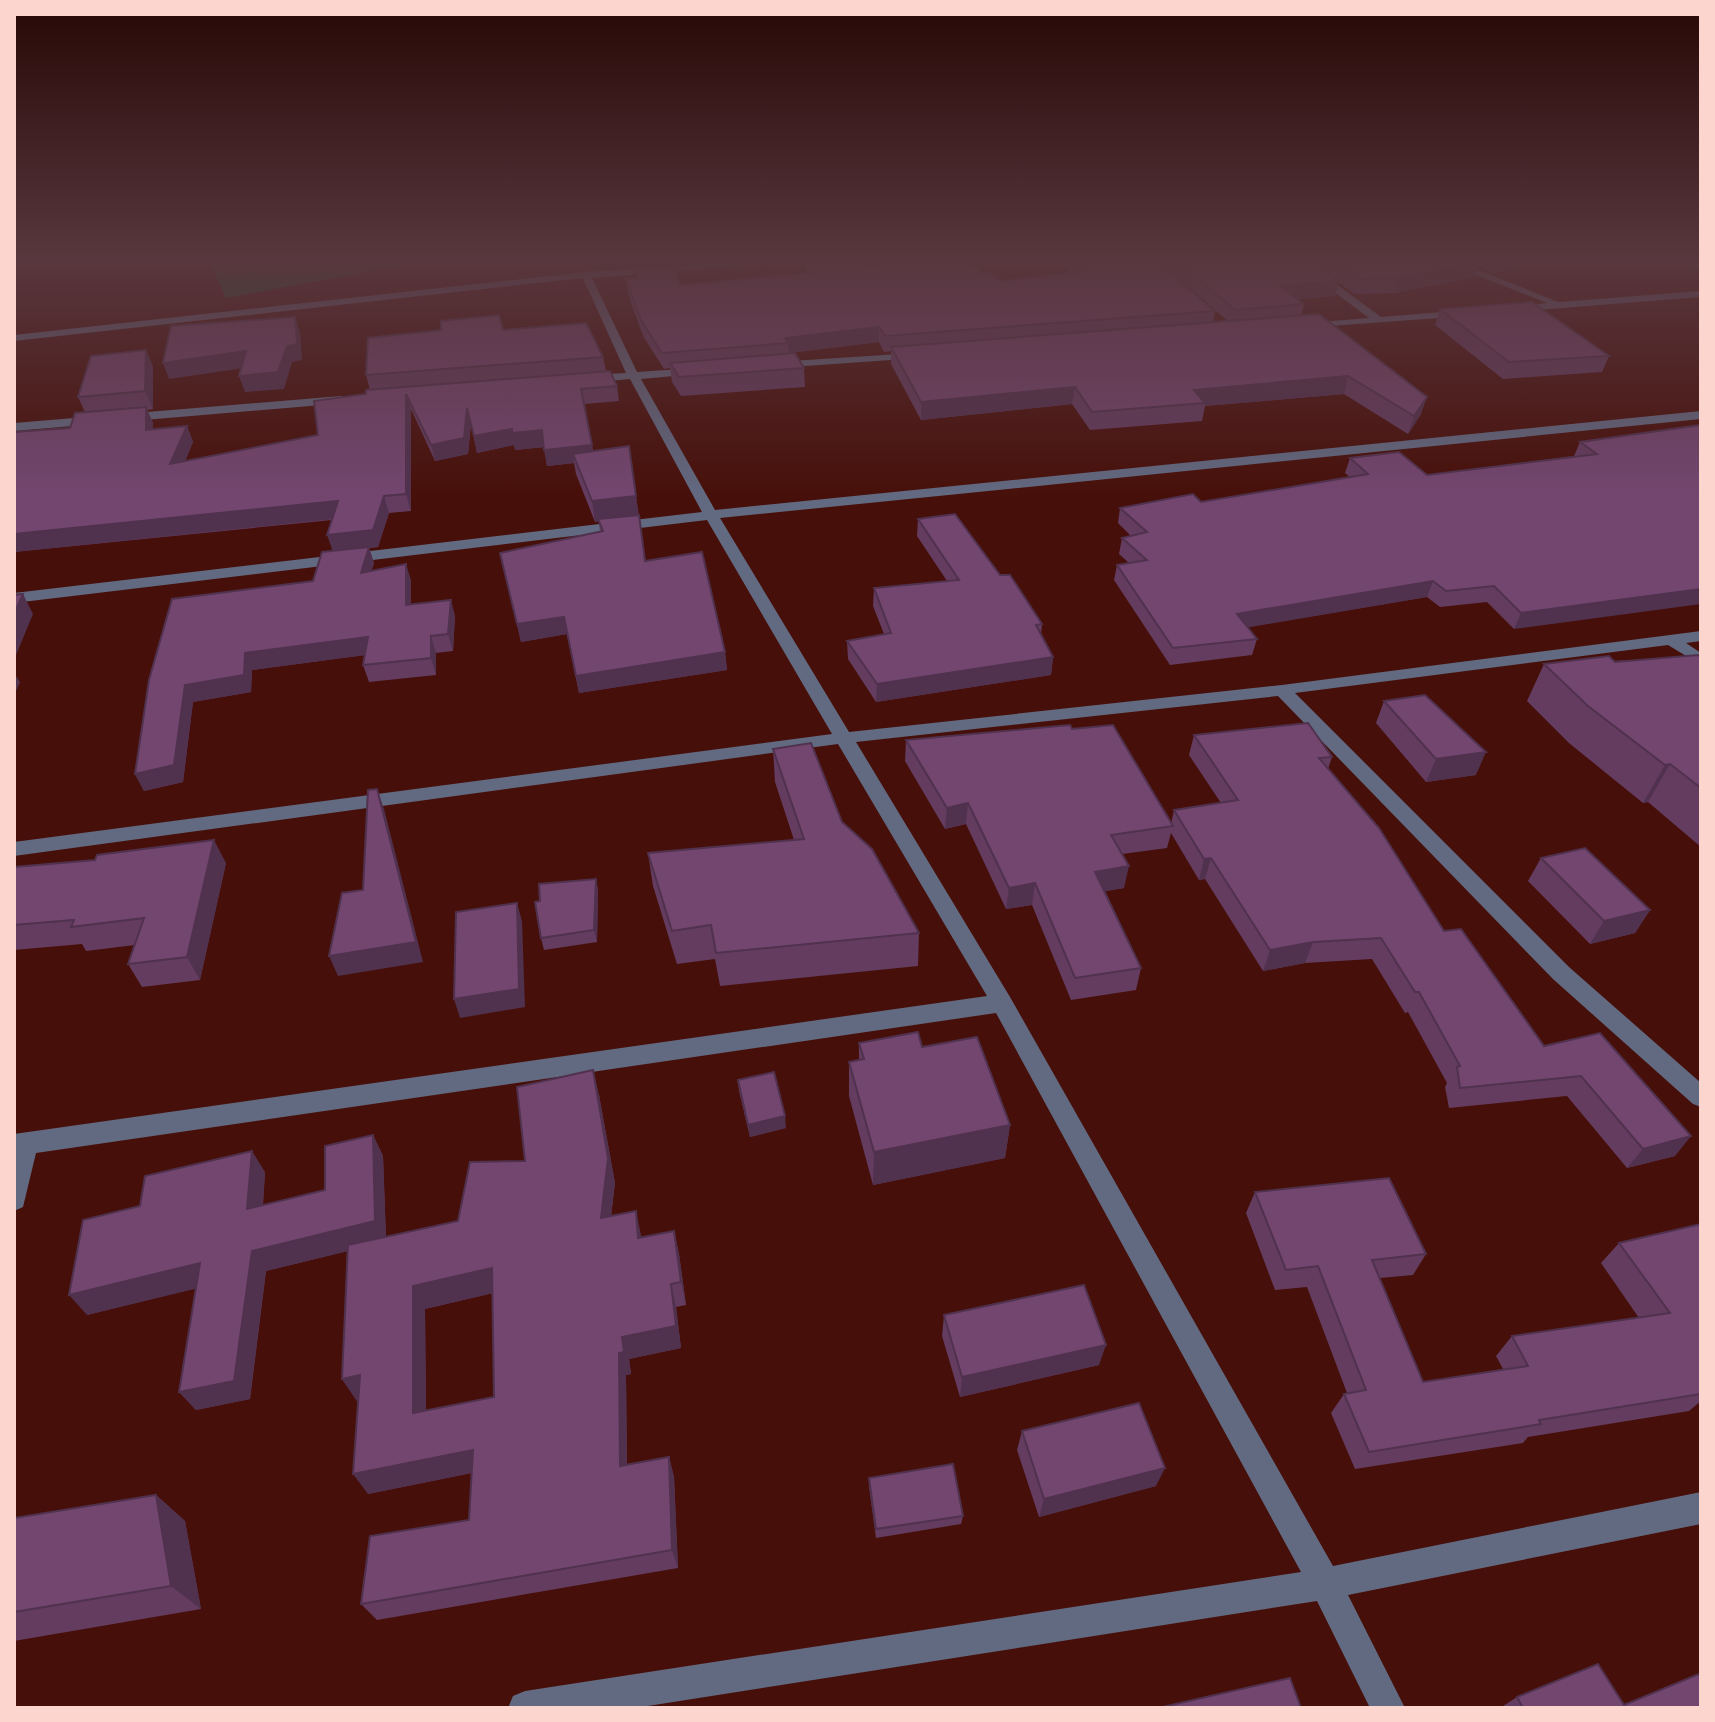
<svg xmlns="http://www.w3.org/2000/svg" width="1715" height="1722" font-family="'Fira Sans Condensed',sans-serif">
<style>
.green{fill:#145329}
.lines{fill:none;stroke-linecap:round;stroke-linejoin:round}
.minor{fill:#626a82;fill-rule:evenodd}
.wall{fill:#633c60;fill-rule:evenodd}
.shaded-wall{fill:#50314e}
.building{fill:#734670;stroke:#50314e;stroke-width:2;fill-rule:evenodd}
</style>
<rect width="100%" height="100%" fill="#470f09"/>
<path class="green" d="M208 258H443L226 298Z"/>
<g class="lines">
<path class="minor" d="M783 258H834L592 278 637 372 696 368 702 371 696 374 641 379 715 510 1701 411V419L720 518 849 732 1282 685 1701 631V641L1686 643 1701 653V665L1668 645 1295 693 1569 967 1701 1083V1107L1693 1104 1553 979 1278 696 856 742 1010 997 1333 1566 1701 1492V1524L1348 1595 1405 1708H1370L1317 1601 635 1708H508L513 1696 525 1691 1301 1572 996 1013 36 1153 23 1207 14 1211V1134L987 996 838 744 14 856V842L832 734 707 520 14 603V593L702 512 630 379 588 383 582 379 588 375 626 373 583 278 14 341V335L586 272Z
M1289 258H1301L1381 317 1466 310 1471 313 1466 316 1302 328V324L1306 323 1369 318Z
M1434 258H1449L1558 302 1701 291V297L1513 312 1508 309 1509 307 1547 303Z
M1674 258H1688L1701 263V270Z
M915 353 919 354V358L776 368 770 365 776 362Z
M341 396 347 400 345 403 14 431V423Z"/>
</g>
<path class="wall" d="M1057 258H1153L1215 311 1213 322 1228 321 1155 258H1538L1530 260 1528 266 1495 273 1478 266 1474 277 1395 293 1355 294 1338 282 1335 296 1297 299 1304 304 1301 316 1421 414 1408 434 1344 394 1205 406 1202 421 1090 430 1072 404 921 420 891 364V351L884 352 879 342 789 353 804 368 805 387 681 396 672 382 670 368 664 369 643 336 628 294 626 279 680 285 806 273 805 262 983 274 1001 281 1070 273 1057 261Z
M1440 309 1609 356 1602 372 1503 379 1435 325Z
M503 330 603 357 606 371 617 386 619 401 584 404 593 451 629 446 645 561 725 652 727 670 579 693 567 634 521 642 500 553 600 532 599 521 595 522 576 474 574 463 547 466 544 447 515 450 514 445 477 453 471 424 468 454 435 461 411 409V511L389 513 378 547 369 548 374 563 371 571 411 580V604L455 616 453 651 436 653V675L369 682 363 665 365 655 252 670 251 692 193 702 183 782 144 791 135 774 149 680 313 581 332 551V520L14 552V432L70 428 85 412 78 397 146 350 153 367V409L147 410 153 423V429L187 426 193 442 185 461 318 435 370 390 366 375Z
M1701 425 1514 629 1487 602 1440 607 1427 597 1248 627 1257 639 1252 655 1170 665 1114 580 1117 565 1129 563 1119 554 1122 538 1131 536 1118 523 1120 508 1201 502 1350 477 1345 473 1350 458 1427 475 1574 456 1580 442Z
M918 519 1000 575 1042 624 1041 634 1053 657 1051 675 876 702 848 659 847 641 884 634 873 606 874 588 947 581 917 536Z
M1701 657V847L1648 802 1643 803 1569 743 1527 701 1544 664Z
M1384 701 1476 775 1426 782 1376 723Z
M1072 729 1171 824 1174 810 1221 803 1189 755 1194 735 1332 757 1328 769 1444 931 1544 1046 1600 1033 1675 1156 1627 1168 1567 1096 1449 1108 1445 1087 1447 1083 1408 1012 1405 1013 1372 959 1305 963 1263 971 1205 879 1199 880 1171 833 1167 848 1122 854 1124 888 1105 891 1141 968 1136 990 1071 1000 1032 905 1006 909 966 824 945 829 905 761 906 740Z
M773 749 842 822 919 933 918 966 720 986 715 959 677 964 653 886 648 853 794 840 775 782Z
M1541 858 1650 910 1635 933 1590 944 1528 881Z
M226 863 200 980 142 987 128 964 135 945 86 951 82 944 14 950V867Z
M596 879 598 891 597 942 544 950 541 938 540 901Z
M859 1043 922 1047 1010 1125 1005 1158 873 1185 849 1096V1062L859 1060Z
M738 1080 786 1128 750 1137 739 1091Z
M599 1095 615 1183 611 1216 642 1237 674 1231 679 1254 686 1305 676 1307 681 1348 629 1359 631 1374 626 1375 627 1464 669 1457 674 1477 678 1568 377 1620 361 1604 469 1520 472 1473 368 1494 358 1400 357 1401 342 1379 347 1251 266 1271 250 1399 196 1410 179 1392 196 1288 87 1315 265 1172 263 1205 325 1190 373 1135 383 1156 386 1237 458 1221ZM493 1293 494 1397 426 1410 425 1309Z
M1255 1192 1426 1254 1413 1275 1380 1278 1423 1382 1503 1369 1496 1356 1512 1336 1639 1318 1601 1263 1619 1243 1701 1224V1401L1689 1411 1528 1437 1523 1443 1355 1469 1331 1413 1344 1394 1347 1393 1307 1287 1275 1290 1246 1213Z
M944 1315 1099 1365 960 1397 942 1336Z
M1022 1431 1156 1486 1039 1517 1017 1450Z
M869 1478 963 1516 961 1524 876 1538 869 1487Z
M156 1495 185 1521 201 1609 14 1641V1518Z
M1517 1697 1624 1705 1701 1708H1500Z"/>
<path class="shaded-wall" d="M1538 258 1530 260 1528 266 1495 273 1500 259Z
M1479 263 1474 277 1395 293 1399 278Z
M1339 281 1335 296 1277 301 1280 286Z
M295 317 300 333 302 360 292 362 284 389 245 392 239 376Z
M879 327V342L789 353 788 343 785 338Z
M146 350 153 367V409L145 391Z
M246 351 251 367 169 379 163 363Z
M1348 376 1344 394 1205 406V403L1194 390Z
M1075 387 1072 404 921 420V402Z
M406 394 411 409V511L406 494Z
M1427 397 1421 414 1408 434 1414 416Z
M146 407 153 423V446L146 430Z
M467 408 471 424 468 454 435 461 431 445Z
M187 426 193 442 177 481 170 464Z
M512 429 542 430 545 447 515 450 514 445 477 453 474 436Z
M592 445 595 461 573 454 574 463 547 466 544 450Z
M384 496 389 513 378 547 369 548 374 563 366 589 333 552 327 535Z
M636 496 639 516 595 522 592 501Z
M338 501 343 518 14 552V534Z
M406 564 411 580V621L406 605Z
M1433 581 1427 597 1233 630 1237 614Z
M1701 589V604L1514 629 1521 613Z
M23 594 33 614 14 660V614Z
M451 600 455 616 453 651 448 634Z
M564 617 567 634 521 642 517 624Z
M431 636 436 653V675L431 658Z
M368 637 373 654 252 670 251 692 193 702 183 782 144 791 135 774 185 685 245 653Z
M725 652 727 670 579 693 576 676Z
M1053 657 1051 675 876 702 877 684Z
M14 673 20 682 14 696Z
M1486 752 1476 775 1426 782 1436 759Z
M1670 764 1648 802 1643 803 1665 765Z
M377 789 384 809 423 962 338 976 329 956 416 942Z
M968 803 966 824 945 829 947 808Z
M214 840 226 863 200 980 187 957Z
M1211 858 1205 879 1199 880 1204 859Z
M1129 866 1124 888 1091 894 1095 872Z
M596 879 598 891 597 942 594 930Z
M1035 883 1032 905 1006 909 1009 888Z
M517 903 522 921 525 1007 460 1018 454 999Z
M1650 910 1635 933 1590 944 1604 921Z
M1313 942 1305 963 1263 971 1270 950Z
M593 1070 599 1095 615 1183 608 1242 601 1218Z
M785 1116 786 1128 750 1137 748 1125Z
M1010 1125 1005 1158 873 1185 874 1152Z
M373 1135 383 1156 386 1242 266 1271 250 1399 196 1410 179 1392 252 1251 375 1221Z
M1691 1136 1675 1156 1627 1168 1643 1149Z
M252 1151 265 1172 261 1229 247 1209Z
M636 1211 641 1235 644 1261 638 1238Z
M674 1231 679 1254 686 1305 681 1282Z
M200 1263 215 1284 87 1315 69 1295Z
M492 1268 502 1291 425 1309 426 1434 413 1413V1286Z
M671 1284 676 1307 681 1348 629 1359 631 1374 626 1375 627 1486 620 1466 619 1353 622 1337Z
M1106 1345 1099 1365 960 1397 962 1377Z
M360 1375 375 1396 357 1401 342 1379Z
M473 1450 485 1470 368 1494 353 1474Z
M669 1457 674 1477 678 1568 672 1550Z
M1165 1468 1156 1486 1039 1517 1044 1499Z
M156 1495 185 1521 201 1609 171 1586Z"/>
<path class="building" d="M857 258 863 266 942 258H966L983 274 991 273 1001 281 1086 271 1072 258H1153L1215 311 885 336 879 327 785 338 788 343 662 353 641 320 626 279 638 278 636 269 675 266 680 285 812 273 805 262Z
M1174 258H1307L1339 281 1280 286 1304 304 1235 310Z
M1330 258H1467L1479 263 1399 278 1359 279Z
M1532 302 1609 356 1509 362 1440 309Z
M1319 314 1427 397 1414 416 1348 376 1194 390 1205 403 1092 412 1075 387 921 402 891 347Z
M499 315 503 330 586 323 603 357 366 375 368 338 441 330V321Z
M295 317 297 344 287 346 278 372 239 376 246 351 163 363 171 326Z
M146 350 145 391 78 397 91 356Z
M795 353 804 368 679 377 670 363Z
M610 371 617 386 581 389 592 445 544 450 542 430 512 433V429L474 436 467 408 464 438 431 445 406 394V494L384 496 373 530 327 535 338 501 14 534V432L70 428 75 413 146 407V430L187 426 170 464 318 435 314 401 366 394V390Z
M1701 425V589L1521 613 1494 586 1446 591 1433 581 1237 614 1257 639 1173 648 1117 565 1147 560 1122 538 1147 532 1120 508 1193 494 1201 502 1368 474 1350 458 1399 452 1427 475 1597 454 1580 442Z
M629 446 636 496 592 501 573 454Z
M955 514 1000 575H1010L1042 624 1036 625 1053 657 877 684 847 641 891 633 874 588 959 580 918 519Z
M639 515 645 561 702 552 725 652 576 676 564 617 517 624 500 553 603 531 598 519Z
M369 547 361 573 406 564V605L451 600 448 634 431 636V658L363 665 368 637 245 653 244 675 185 685 174 765 135 774 149 680 172 599 313 581 322 552Z
M23 594 14 614V595Z
M1698 655 1701 657V788L1670 764 1665 765 1588 706 1544 664 1609 656 1615 662Z
M1425 695 1486 752 1436 759 1384 701Z
M1308 723 1332 757 1319 758 1379 828 1444 931 1461 929 1544 1046 1600 1033 1691 1136 1643 1149 1581 1076 1460 1088 1457 1067 1460 1066 1419 992H1415L1381 938 1313 942 1270 950 1211 858 1204 859 1174 810 1238 800 1194 735Z
M1070 725 1072 729 1113 725 1173 826 1111 835 1129 866 1095 872 1141 968 1075 978 1035 883 1009 888 968 803 947 808 906 740Z
M811 743 842 822 872 849 919 933 716 953 711 925 672 931 648 853 804 839 773 749Z
M377 789 416 942 329 956 342 893 363 890 368 790Z
M214 840 187 957 128 964 144 918 71 927 74 920 14 925V867L95 860 97 855Z
M1585 848 1650 910 1604 921 1541 858Z
M596 879 594 930 541 938 535 902 540 901 539 884Z
M517 903 519 989 454 999 456 912Z
M918 1032 922 1047 977 1037 1010 1125 874 1152 849 1062 864 1059 859 1043Z
M593 1070 608 1158 601 1218 636 1211 638 1238 674 1231 681 1282 671 1284 676 1326 622 1337 624 1352 619 1353 620 1466 669 1457 672 1550 361 1604 370 1536 469 1520 473 1450 353 1474 360 1375 342 1379 348 1245 458 1221 470 1162 525 1161 517 1087ZM492 1268 494 1397 413 1413V1286Z
M774 1072 785 1116 748 1125 738 1080Z
M373 1135 375 1221 252 1251 234 1381 179 1392 200 1263 69 1295 83 1220 140 1206 145 1176 252 1151 247 1209 325 1190V1146Z
M1389 1178 1426 1254 1372 1260 1423 1382 1528 1366 1512 1336 1670 1313 1619 1243 1701 1224V1394L1539 1420 1541 1424 1369 1452 1344 1394 1366 1390 1318 1266 1286 1270 1255 1192Z
M1084 1285 1106 1345 962 1377 944 1315Z
M1139 1403 1165 1468 1044 1499 1022 1431Z
M953 1464 963 1516 876 1529 869 1478Z
M156 1495 171 1586 14 1612V1518Z
M1598 1664 1624 1705 1699 1674 1701 1677V1708H1523L1517 1697Z
M1290 1678 1301 1708H1158Z"/>
<linearGradient id="sky" x2="0" y2="1"><stop stop-color="#270805"/><stop offset="0.52" stop-color="#58373e"/><stop offset="1" stop-color="#58373e" stop-opacity="0"/></linearGradient>
<rect width="1715" height="499" fill="url(#sky)"/>
<rect width="1715" height="1722" fill="none" stroke="#fbd5ce" stroke-width="32"/>
</svg>
